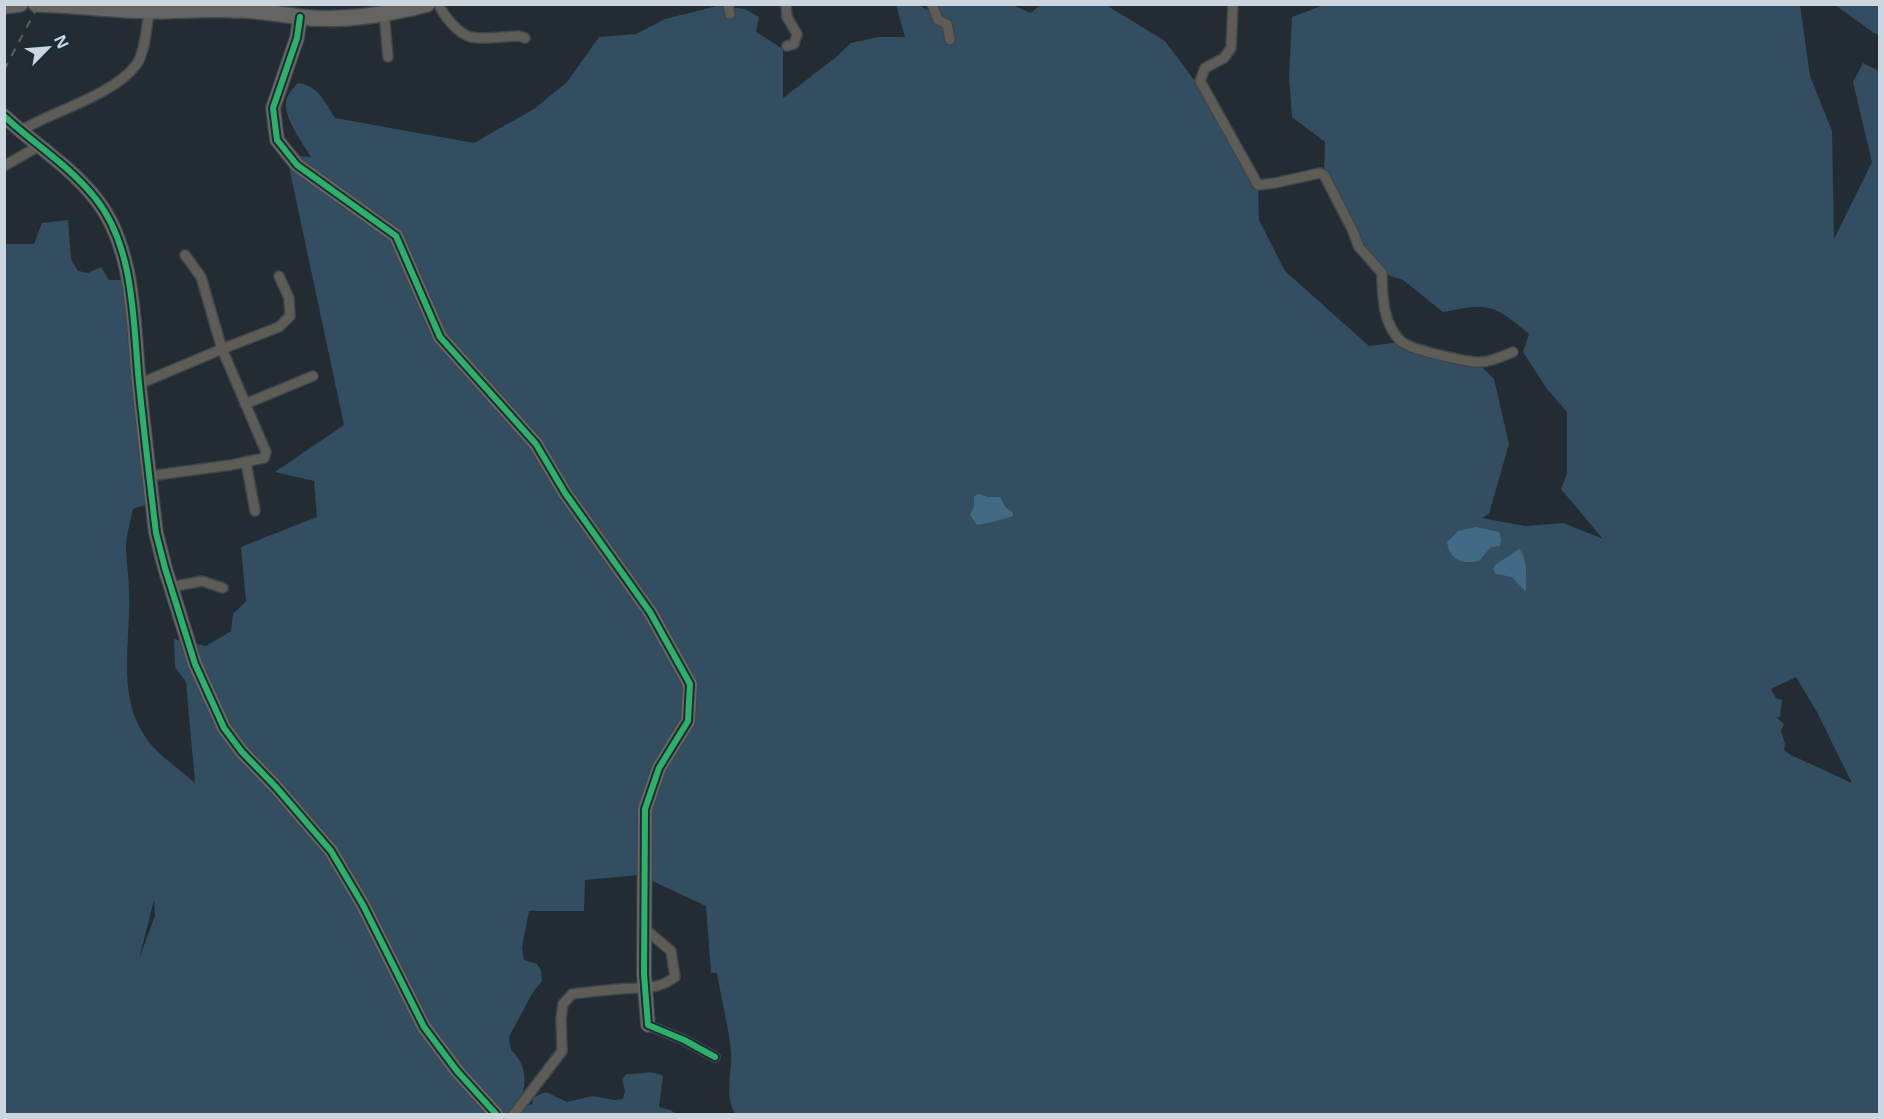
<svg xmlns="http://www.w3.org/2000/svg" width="1884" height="1119" font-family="'Noto Sans',sans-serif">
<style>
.green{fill:#324e60;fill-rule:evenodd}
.water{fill:#426a84}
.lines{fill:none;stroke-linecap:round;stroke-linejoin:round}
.street-casing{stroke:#3f464c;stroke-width:12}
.secondary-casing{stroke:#3f464c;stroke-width:16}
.primary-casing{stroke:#3f464c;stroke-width:18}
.street{stroke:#5d5c57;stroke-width:9}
.secondary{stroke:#696661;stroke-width:14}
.primary{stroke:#656460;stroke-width:15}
.rail{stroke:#5e6261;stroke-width:2;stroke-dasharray:8 8;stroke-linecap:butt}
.cycleway-casing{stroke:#1b2d39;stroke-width:10}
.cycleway{stroke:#2db169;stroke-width:6}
</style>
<rect width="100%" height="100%" fill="#222c32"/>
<path class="green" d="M1326 4 1800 5 1810 76 1832 131 1834 239 1872 162 1853 82 1863 63 1879 71V1114H735C724 1096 732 1073 731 1053 729 1027 721 999 717 973H711L706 906 639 875 585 880 584 911H529L522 947 524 960 537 964 541 971 542 981 533 992 509 1037 511 1050C528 1066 527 1084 519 1105L523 1107 532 1104 534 1097 546 1092 567 1102 592 1096 615 1100 623 1099 625 1091 622 1079 627 1074C640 1075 650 1069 663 1076L659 1107 670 1110 677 1114H5L4 244H34L42 223 68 220 71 259 78 271 88 273 101 267 109 280H127L153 502 133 509C131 521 126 534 126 546 126 561 129 576 129 592 131 635 118 689 140 728 154 754 174 764 195 783L186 682 175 667 174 639 206 646 231 631 233 614 246 601 241 547 317 517 314 481 275 472 344 425 288 162 300 156 311 157C303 144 285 119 286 104 286 95 293 88 298 83 319 86 324 101 335 118L474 143 534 109 567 82 599 37 636 34 665 19 717 6 745 9 759 17 756 32 783 49V98L835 58 851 43 878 37H905L896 5H919L927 10 933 5H1013L1030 13 1041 5H1106L1165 41 1215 108 1258 185 1259 220 1285 271 1369 346 1402 342 1480 365 1494 379 1509 444 1489 514 1482 518 1525 526 1563 523 1603 539 1561 489 1567 474V412L1547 389 1523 352 1529 334C1493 304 1489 303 1443 312L1403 280 1382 273 1359 247 1324 175 1325 142 1292 117 1289 75 1292 17ZM1796 677 1817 712 1852 783 1791 755 1784 750 1785 744 1781 731 1784 724 1776 717H1780L1782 700 1776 698 1771 689ZM154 900 155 916 139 959Z
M1835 5H1879V35L1874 33Z"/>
<path class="water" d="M978 494 988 497H1000L1006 508 1013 512V516C1010 518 980 525 977 525L970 515 974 506V497Z
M1476 527 1499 532 1501 539 1500 546 1491 547 1479 561C1462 564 1450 561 1447 542L1458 531Z
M1519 549C1528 558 1526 578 1526 590L1525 591 1512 577 1496 574 1493 569 1495 565Z"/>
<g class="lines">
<g class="street-casing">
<path id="street" d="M439 4C442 15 460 35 471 37 484 40 505 36 519 36L525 38
M728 4 730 14
M786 4 787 17 797 34 794 44 787 46
M932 4 938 20 947 24 950 40
M1233 4 1231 48 1224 58 1205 68 1200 81 1258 185 1275 183 1320 173 1324 175 1352 229 1359 247 1382 273C1382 295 1383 326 1402 342 1412 350 1469 363 1482 362 1493 361 1503 356 1513 352
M384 13 388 57
M20 131C53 111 114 95 136 65 145 54 147 25 149 11
M4 166 39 146
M185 255 201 277 222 349 279 327 290 316 289 298 279 276
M139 384 222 349 266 452 264 458 231 465 149 476
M245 404 313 376
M246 462 255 511
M171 587 202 581 223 588
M648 1025 684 1040 715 1057
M514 1114 562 1051 561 1019 563 1004 572 994C588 992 604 990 620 989 642 987 656 991 675 977L671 951 644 928"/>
</g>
<g class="secondary-casing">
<path id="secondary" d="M300 17 297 38 273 108 277 140 297 165 396 236 440 337 536 444 565 493 650 612 690 684 688 721 659 768 645 809 644 974 648 1025
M4 116C34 144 70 166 96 199 135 248 133 323 139 383 144 433 150 483 156 533L165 568 195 664 224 728 242 752 275 786 331 851 363 905 424 1027 457 1071 496 1114"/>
</g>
<g class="primary-casing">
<path id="primary" d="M36 4C74 5 112 10 150 11 179 11 208 8 237 10 258 10 279 14 300 17 342 22 386 15 427 4
M4 6 20 4"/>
</g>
<use href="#street" class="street"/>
<use href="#secondary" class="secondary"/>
<use href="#primary" class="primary"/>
<path class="rail" d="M4 70 39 4"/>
<g class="cycleway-casing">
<path id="cycleway" d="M300 17 297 38 273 108 277 140 297 165 396 236 440 337 536 444 565 493 650 612 690 684 688 721 659 768 645 809 644 974 648 1025 684 1040 715 1057
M4 116C34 144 70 166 96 199 135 248 133 323 139 383 144 433 150 483 156 533L165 568 195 664 224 728 242 752 275 786 331 851 363 905 424 1027 457 1071 496 1114"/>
</g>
<use href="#cycleway" class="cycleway"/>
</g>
<rect width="1884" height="1119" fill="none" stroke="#cbd6de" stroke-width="12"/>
<g transform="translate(48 48) rotate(65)" stroke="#1b2d39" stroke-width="4.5" paint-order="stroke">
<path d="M0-4.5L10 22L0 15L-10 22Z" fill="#cbd6de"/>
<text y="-9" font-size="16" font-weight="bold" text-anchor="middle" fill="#cbd6de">N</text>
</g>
</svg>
